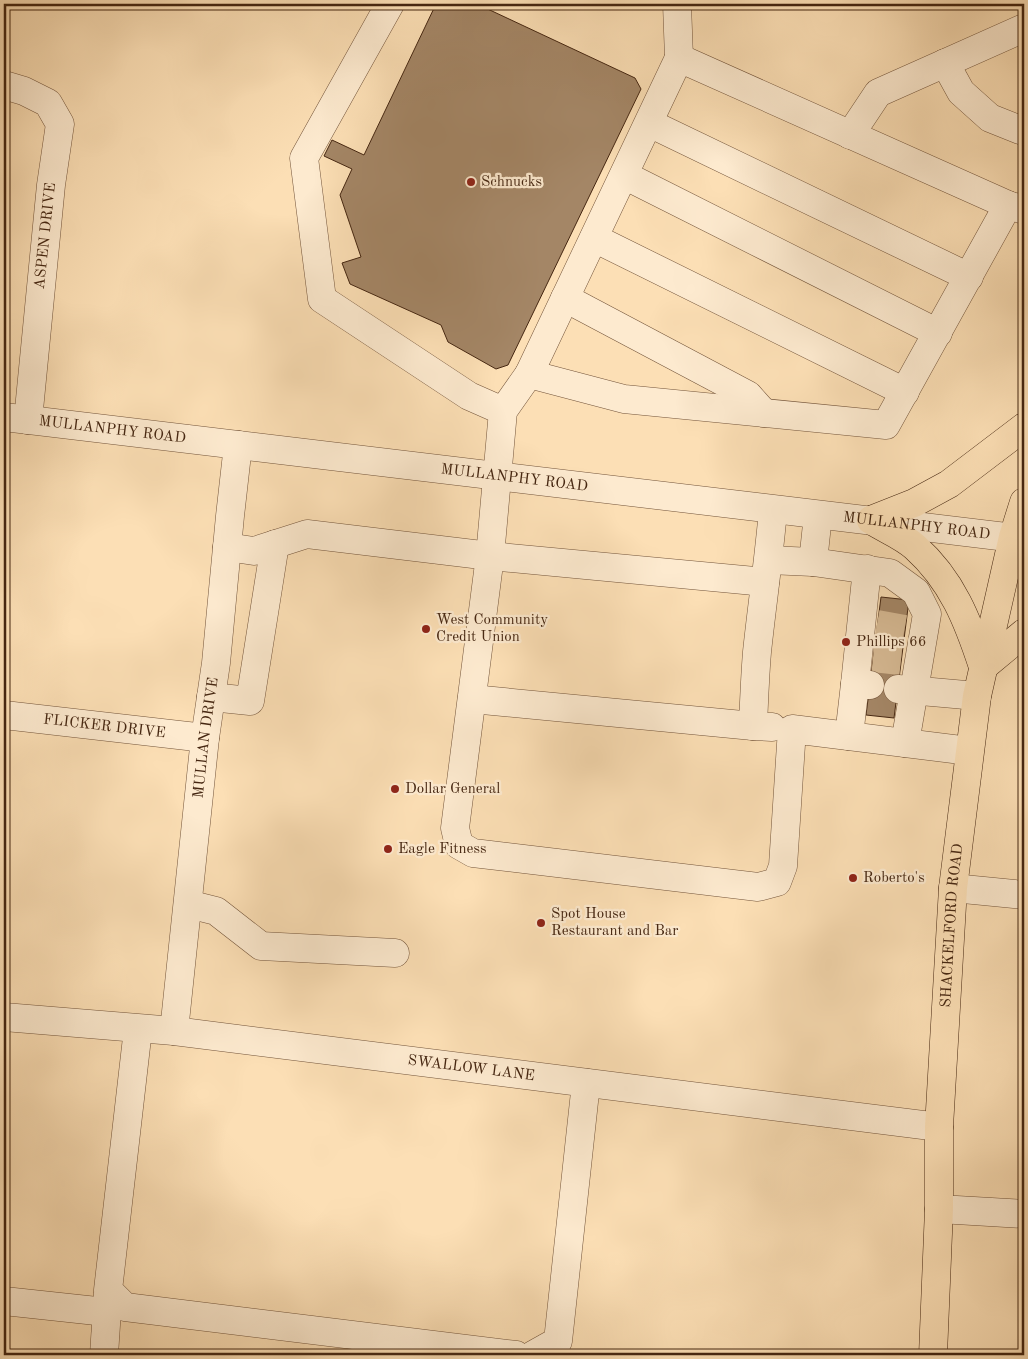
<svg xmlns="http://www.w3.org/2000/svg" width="1028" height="1359" font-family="'Old Standard TT',serif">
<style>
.building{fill:#a48666;stroke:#452611}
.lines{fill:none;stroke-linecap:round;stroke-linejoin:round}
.minor-tunnel{stroke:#d7ba94;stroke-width:28;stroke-dasharray:28 14;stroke-linecap:butt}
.minor-casing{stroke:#73543a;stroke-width:29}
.major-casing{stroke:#452611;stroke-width:29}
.minor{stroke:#fdeacf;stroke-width:28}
.major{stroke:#fcdfb5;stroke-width:28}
.poi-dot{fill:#8f2418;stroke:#fdeacf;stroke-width:2}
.labels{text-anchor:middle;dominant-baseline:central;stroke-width:4.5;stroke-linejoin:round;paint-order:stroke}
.poi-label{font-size:15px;fill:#452611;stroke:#fdeacf;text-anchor:start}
.street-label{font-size:15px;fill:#452611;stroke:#fdeacf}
</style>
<rect width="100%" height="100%" fill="#fcdfb5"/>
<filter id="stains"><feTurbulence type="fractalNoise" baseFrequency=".004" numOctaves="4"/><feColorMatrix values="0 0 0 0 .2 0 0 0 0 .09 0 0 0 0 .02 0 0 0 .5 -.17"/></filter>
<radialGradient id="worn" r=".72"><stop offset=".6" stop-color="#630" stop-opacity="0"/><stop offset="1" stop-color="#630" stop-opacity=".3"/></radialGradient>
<path class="building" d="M436 4H477L635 78 641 89 508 365 496 369 448 342 441 325 350 284 342 263 361 257 340 195 352 169 324 156 332 140 364 155Z
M881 597 909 600 894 718 866 715Z"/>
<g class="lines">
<path class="minor-tunnel" d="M877 624 905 629
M873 658 901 661"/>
<g class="minor-casing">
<g id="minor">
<path d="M390 4 304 158 322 299 469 396 503 411"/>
<path d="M677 4 679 58"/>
<path d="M945 63 961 92 990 118 1020 130"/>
<path d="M4 85 24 91 48 103 60 124 51 185 28 420"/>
<path d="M649 123 969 277"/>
<path d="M850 135 878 93 1024 28"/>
<path d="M624 175 938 333"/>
<path d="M594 238 905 392"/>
<path d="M565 298 748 395 764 413"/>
<path d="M529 374 624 399 886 425 1008 205 1024 210"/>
<path id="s1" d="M4 417 1024 539"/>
<path d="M227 547 254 551 307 534 490 556 765 582"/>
<path d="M769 560 813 562 890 573 916 592 927 614 905 743"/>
<path d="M813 562 818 515"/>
<path d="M855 684 867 569"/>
<path d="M898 689 977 696"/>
<path d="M211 697 250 701 275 544"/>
<path d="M472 699 753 726"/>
<path id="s2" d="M4 715 205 738"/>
<path d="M772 727 753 726C754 701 755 676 757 652 762 605 769 557 773 510"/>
<path d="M849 736 855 684 870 685"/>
<path d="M969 751 792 729 783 866 777 882 758 887 473 853 459 845 455 828 490 556 503 411 529 374 679 58 1008 205"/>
<path d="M953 888 1024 895"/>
<path d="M188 904 216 911 261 946 395 953"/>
<path id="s3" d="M4 1017 174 1031 939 1127"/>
<path d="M138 1029 108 1290 125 1307 516 1355"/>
<path id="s4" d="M174 1031 205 738 216 663 230 516 238 445"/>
<path d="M939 1209 1024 1214"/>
<path d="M4 1301 106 1312"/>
<path d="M104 1355 108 1294"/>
<path d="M533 1355 558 1341 586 1083"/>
</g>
</g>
<g class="major-casing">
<g id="major">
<path d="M871 520C885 529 903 536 915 547 952 580 968 621 983 667"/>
<path d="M871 520 914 503 949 484 1024 427"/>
<path d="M983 667 1024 633"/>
<path id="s5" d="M933 1355 939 1209V1127L953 888 977 696 1013 537 1024 502"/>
</g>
</g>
<use href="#minor" class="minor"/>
<use href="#major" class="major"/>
</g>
<g class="poi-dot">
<circle cx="471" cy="182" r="5"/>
<circle cx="426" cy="629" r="5"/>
<circle cx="846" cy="642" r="5"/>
<circle cx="395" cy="789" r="5"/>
<circle cx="388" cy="849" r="5"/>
<circle cx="853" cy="878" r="5"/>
<circle cx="541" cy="923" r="5"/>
</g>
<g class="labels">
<g class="poi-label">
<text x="481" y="182">Schnucks</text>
<text x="436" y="620">West Community<tspan x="436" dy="17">Credit Union</tspan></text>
<text x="856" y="642">Phillips 66</text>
<text x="405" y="789">Dollar General</text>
<text x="398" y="849">Eagle Fitness</text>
<text x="863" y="878">Roberto's</text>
<text x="551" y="914">Spot House<tspan x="551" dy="17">Restaurant and Bar</tspan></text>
</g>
<g class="street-label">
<text transform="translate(46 236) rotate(-84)">ASPEN DRIVE</text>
<text stroke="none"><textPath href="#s1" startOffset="109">MULLANPHY ROAD</textPath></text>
<text stroke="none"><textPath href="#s1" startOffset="514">MULLANPHY ROAD</textPath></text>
<text stroke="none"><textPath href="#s1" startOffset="919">MULLANPHY ROAD</textPath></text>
<text stroke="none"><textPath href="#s2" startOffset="101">FLICKER DRIVE</textPath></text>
<text stroke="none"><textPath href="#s4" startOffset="295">MULLAN DRIVE</textPath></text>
<text stroke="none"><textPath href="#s5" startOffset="430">SHACKELFORD ROAD</textPath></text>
<text stroke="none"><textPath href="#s3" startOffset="470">SWALLOW LANE</textPath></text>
</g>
</g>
<rect width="1028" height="1359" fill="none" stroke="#fcdfb5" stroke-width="20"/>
<rect x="5" y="5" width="1018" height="1349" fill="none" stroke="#452611" stroke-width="2.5"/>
<rect x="10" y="10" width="1008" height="1339" fill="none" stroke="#452611"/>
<rect width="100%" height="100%" filter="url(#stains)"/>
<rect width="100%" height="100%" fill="url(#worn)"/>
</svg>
